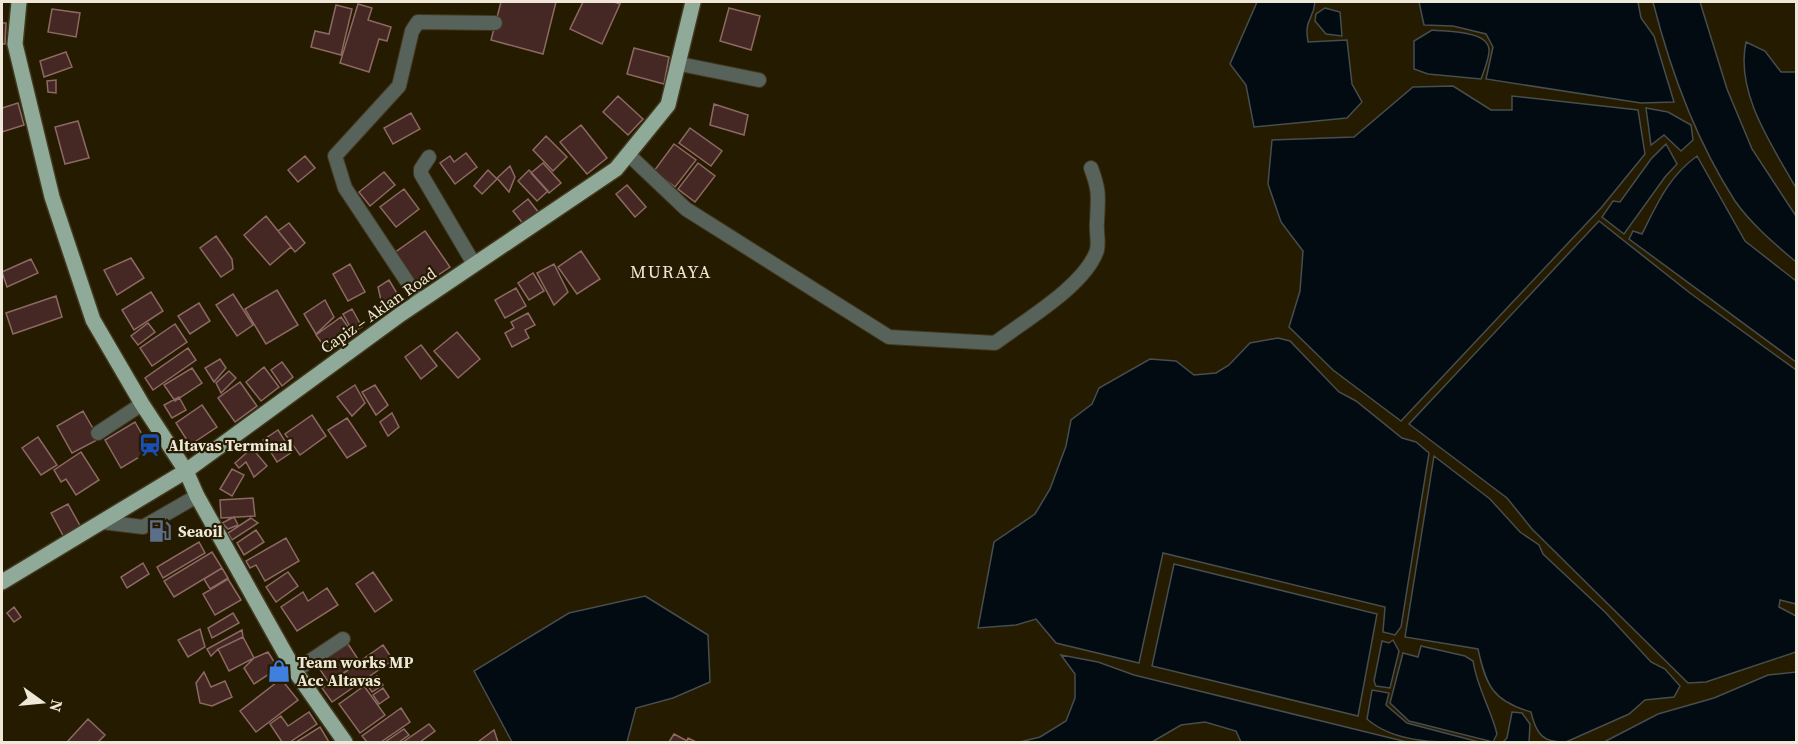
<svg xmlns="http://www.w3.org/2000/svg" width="1798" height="744" font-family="'Source Serif 4',serif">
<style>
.water{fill:#010b11;stroke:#484d4d;stroke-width:1.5}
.building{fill:#452823;stroke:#8c6962;stroke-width:1.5}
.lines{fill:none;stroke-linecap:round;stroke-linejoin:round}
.minor-casing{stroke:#41381e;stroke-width:16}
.major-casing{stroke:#41381e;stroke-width:18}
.minor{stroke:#56625a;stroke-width:14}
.major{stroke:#8faa98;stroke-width:15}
.labels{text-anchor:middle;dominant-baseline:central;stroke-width:4.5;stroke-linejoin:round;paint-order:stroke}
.street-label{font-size:16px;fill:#efe8d8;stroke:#251b00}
.poi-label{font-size:16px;font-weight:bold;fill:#efe8d8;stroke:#251b00;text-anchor:start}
.neighbourhood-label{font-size:18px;letter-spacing:1.5px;fill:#efe8d8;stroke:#251b00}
</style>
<rect width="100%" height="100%" fill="#251b00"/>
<path class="water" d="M1257 2H1315C1313 22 1304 18 1308 42L1347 40 1352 84 1362 102 1347 118 1254 127 1246 85 1230 64Z
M1419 2H1638L1641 18 1654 36 1674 102 1641 103 1486 79 1493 47 1486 34 1453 26 1424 25Z
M1653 2H1700L1727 89 1752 149 1796 216V262C1775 244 1751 224 1735 201 1697 142 1670 69 1653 2Z
M1325 8 1340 12 1342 36 1326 34 1315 21 1316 14Z
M1432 30C1447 32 1491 30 1489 52 1488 61 1484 71 1481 79L1428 74 1414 69V41Z
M1746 42 1765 51 1781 72H1796V188C1772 145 1735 93 1746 42Z
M1453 86 1491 110H1512V96L1638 110 1645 154 1601 208 1401 421 1333 370 1289 327 1300 291 1303 251 1281 222 1268 184 1272 140 1354 137 1413 87Z
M1646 108 1668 112 1691 125 1693 140 1681 151 1664 135 1651 145Z
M1666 144 1677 164 1665 177 1624 234 1602 217 1613 201 1620 202 1651 159Z
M1697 156 1745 241 1796 281V362L1629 239 1633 231 1642 234C1657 204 1669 176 1697 156Z
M1599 221 1690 293 1796 370V604L1780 600 1779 607 1796 616V652L1706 682 1688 683 1532 529 1507 498 1409 424Z
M1278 338 1290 341 1339 392 1356 401 1402 438 1416 442 1429 453 1401 627 1395 635 1383 632 1385 607 1163 553 1139 663 1056 643 1036 619 1016 625 978 628 994 542 1035 514 1050 489 1066 446 1071 420 1092 404 1099 388 1150 359 1176 361 1194 375 1216 373 1229 365 1250 343Z
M1434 456 1490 499 1520 532 1539 545 1543 554 1605 612 1651 662 1665 669 1680 686 1674 697 1645 700 1629 714 1566 742C1543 743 1536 734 1531 712 1493 701 1486 686 1478 649L1405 637Z
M1174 564 1377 614 1358 716 1152 666Z
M645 596 708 635 710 682 673 698 636 708 627 742H512L474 671 569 613Z
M1393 640 1399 651 1390 688 1376 686 1374 681 1382 641 1389 643Z
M1421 646 1465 656 1473 661C1477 688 1491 709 1497 734L1493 742 1409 721 1390 703 1403 653 1418 657Z
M1061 655 1098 662 1134 675 1407 742H1241L1236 731 1205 722 1181 725 1152 742H1020L1040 737 1066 721 1075 698V674Z
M1796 672V742H1604L1658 714 1714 698 1768 675Z
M1372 690 1389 693 1386 705 1407 723 1479 742C1444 743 1395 744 1367 719Z
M1512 712 1522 713 1530 724 1529 742H1503L1507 738Z"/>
<path class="building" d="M501 2H556L543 54 491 40Z
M583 2H614L620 4 602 44 570 29Z
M358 4 372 8 368 20 391 27 387 41 379 39 369 72 340 63Z
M336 5 352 9 341 55 311 47 315 31 329 34Z
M729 8 760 16 751 50 720 41Z
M52 9 80 13 76 37 48 32Z
M2 23H6L5 44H2Z
M634 48 669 57 664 84 627 74Z
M66 52 72 67 44 77 40 61Z
M56 80V93L48 92 47 81Z
M618 96 643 119 628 135 603 112Z
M18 103 24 125 2 132V108Z
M714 104 748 115 744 135 710 125Z
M411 113 420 129 393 144 384 128Z
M78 121 89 158 65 164 55 127Z
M581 125 607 158 587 174 560 142Z
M690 128 722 151 711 166 679 143Z
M546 136 567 157 553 171 533 150Z
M674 144 696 160 675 187 654 171Z
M466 153 477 167 455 184 440 163 450 156 454 162Z
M305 156 315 168 298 182 288 170Z
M543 163 561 183 549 193 531 173Z
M698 163 715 176 695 202 678 189Z
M510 166 515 177 509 192 497 178Z
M488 170 497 179 482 194 474 186Z
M529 170 548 191 537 201 518 181Z
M384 172 395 185 370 206 359 192Z
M627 185 646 207 635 217 616 194Z
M404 189 419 209 396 227 380 207Z
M528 199 539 213 524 225 513 211Z
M266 216 291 247 270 265 244 235Z
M289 223 305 243 295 252 278 231Z
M425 231 450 267 419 288 394 253Z
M216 236 232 259 233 269 221 277 200 248Z
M581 251 600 279 577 294 558 267Z
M131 258 144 278 117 295 104 270Z
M31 259 38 273 7 287 2 272Z
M350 264 365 292 348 301 333 274Z
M554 264 568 292 554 305 537 273Z
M533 273 544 291 529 300 518 283Z
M389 280 398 295 382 305 378 287Z
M516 288 526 306 505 318 495 300Z
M277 290 298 325 266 344 245 309Z
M151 292 163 311 134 330 122 310Z
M233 294 253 325 237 336 216 305Z
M56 296 62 317 13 334 6 313Z
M325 300 334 317 316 334 304 314Z
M199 303 210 321 190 334 178 316Z
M352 309 362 327 353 332 343 314Z
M528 313 535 325 525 330 529 338 512 347 505 333 514 328 511 322Z
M341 317 353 334 328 352 316 335Z
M148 323 155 332 138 345 131 336Z
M175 324 187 342 152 366 140 348Z
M457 332 480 359 458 378 434 351Z
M421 345 437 366 421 379 405 357Z
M188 348 196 360 153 390 145 378Z
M220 359 226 368 214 382 205 368Z
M282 362 293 377 282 386 271 370Z
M264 367 279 387 261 401 246 382Z
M192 368 202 383 175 401 164 385Z
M229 371 236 378 221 393 216 383Z
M240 382 257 406 235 422 218 398Z
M355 385 365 403 352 416 337 397Z
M375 385 388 405 376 415 362 392Z
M179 397 186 410 172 418 164 405Z
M202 405 217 427 190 445 176 423Z
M83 411 99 439 72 453 57 426Z
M392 413 399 427 388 436 380 422Z
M312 415 326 436 300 455 285 434Z
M347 418 366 446 347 458 328 430Z
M135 422 151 450 121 468 105 440Z
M278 430 292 452 277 462 263 440Z
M38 437 57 465 41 475 22 448Z
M252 448 267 466 254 477 246 462 239 468 235 463Z
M81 452 99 480 76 495 66 479 61 482 54 470Z
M232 469 244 475 232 496 220 489Z
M253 498 255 516 221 518 220 500Z
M68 504 83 531 66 541 51 513Z
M234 517 238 525 228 529 222 523Z
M251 518 258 523 232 540 228 533Z
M165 520 171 532 154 541 148 529Z
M256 530 264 542 244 555 237 543Z
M286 538 299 561 265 581 256 565 250 568 246 561Z
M199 542 205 553 163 578 157 567Z
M212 552 222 568 174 597 164 581Z
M143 563 149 574 127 588 121 577Z
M222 568 228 578 210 589 204 579Z
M288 572 298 586 276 602 266 587Z
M373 572 392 600 375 612 356 584Z
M228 579 241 600 215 615 203 594Z
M327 588 338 605 297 631 281 607 303 592 308 601Z
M14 607 21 617 14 622 7 613Z
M233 613 239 623 212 638 208 628Z
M200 629 205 647 188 657 178 640Z
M242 630 243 637 218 649 211 656 207 649Z
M243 637 254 658 229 671 218 649Z
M348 644 360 662 329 683 317 665Z
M383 645 393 660 332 702 322 688Z
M268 652 278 668 254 684 244 668 254 658Z
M204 672 211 687 225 681 232 697 212 706 200 703 196 683Z
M377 676 383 685 372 692 366 683Z
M281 679 298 700 256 732 240 711Z
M364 686 385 715 360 733 339 704Z
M383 688 389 697 379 704 373 695Z
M401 708 410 722 381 742H367L362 736Z
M309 712 317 724 290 742H282L270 724 281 716 288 726Z
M88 719 105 735 98 742H67Z
M429 724 435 731 420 742H403Z
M320 727 329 742H296Z
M404 729 409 735 399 742H385Z
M494 730 498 742H478Z
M674 734 687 741 688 738 696 742H669Z"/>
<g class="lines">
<g class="minor-casing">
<path id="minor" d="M680 64 759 80
M629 155 686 209 889 337 995 343C1024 321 1086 285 1097 250 1099 242 1096 231 1097 222 1098 197 1100 192 1091 168
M429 157 421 169V174L474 264
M420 301 345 188 335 156 399 86 412 31 418 22 495 23
M98 433 142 404
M102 522 143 527 197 496
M295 671 343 639"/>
</g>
<g class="major-casing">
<path id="major" d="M19 2 15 44 52 197 93 320 142 404 186 471 197 496 295 671 345 742
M2 582 186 471 401 314 616 169 668 105 693 2"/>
</g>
<use href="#minor" class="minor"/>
<use href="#major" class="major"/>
</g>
<defs>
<g id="station-bare" transform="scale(1.8)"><path d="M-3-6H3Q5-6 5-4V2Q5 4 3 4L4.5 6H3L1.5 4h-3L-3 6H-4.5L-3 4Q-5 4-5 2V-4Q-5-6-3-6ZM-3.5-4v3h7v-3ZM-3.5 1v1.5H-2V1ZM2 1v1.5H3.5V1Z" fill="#1a4fb4" stroke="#251b00" stroke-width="2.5" paint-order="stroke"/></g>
<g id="fuel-bare" transform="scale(1.8)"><path d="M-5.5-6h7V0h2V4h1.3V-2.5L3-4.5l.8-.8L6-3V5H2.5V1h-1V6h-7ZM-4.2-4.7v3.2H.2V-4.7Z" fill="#5c6f8a" stroke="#251b00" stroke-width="2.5" paint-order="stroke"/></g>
<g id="shop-bare" transform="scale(1.8)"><path d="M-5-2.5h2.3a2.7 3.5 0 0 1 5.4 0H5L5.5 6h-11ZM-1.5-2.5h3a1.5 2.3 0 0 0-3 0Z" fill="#3f7fe0" stroke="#251b00" stroke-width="2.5" paint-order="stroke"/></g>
</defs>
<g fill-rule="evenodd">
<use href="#station-bare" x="150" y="445"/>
<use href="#fuel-bare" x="160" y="531"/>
<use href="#shop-bare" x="279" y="671"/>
</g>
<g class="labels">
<g class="street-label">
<text transform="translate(378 310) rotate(-35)">Capiz – Aklan Road</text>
</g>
<g class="poi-label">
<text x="168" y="445">Altavas Terminal</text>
<text x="178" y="531">Seaoil</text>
<text x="297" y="662">Team works MP<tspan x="297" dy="18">Acc Altavas</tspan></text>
</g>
<g class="neighbourhood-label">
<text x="671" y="271">MURAYA</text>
</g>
</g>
<rect width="1798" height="744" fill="none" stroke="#efe8d8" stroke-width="6"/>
<g transform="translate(42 702) rotate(105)" stroke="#251b00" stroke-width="4.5" paint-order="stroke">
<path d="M0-4.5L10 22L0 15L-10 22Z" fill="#efe8d8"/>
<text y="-9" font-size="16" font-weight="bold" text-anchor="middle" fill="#efe8d8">N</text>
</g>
</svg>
